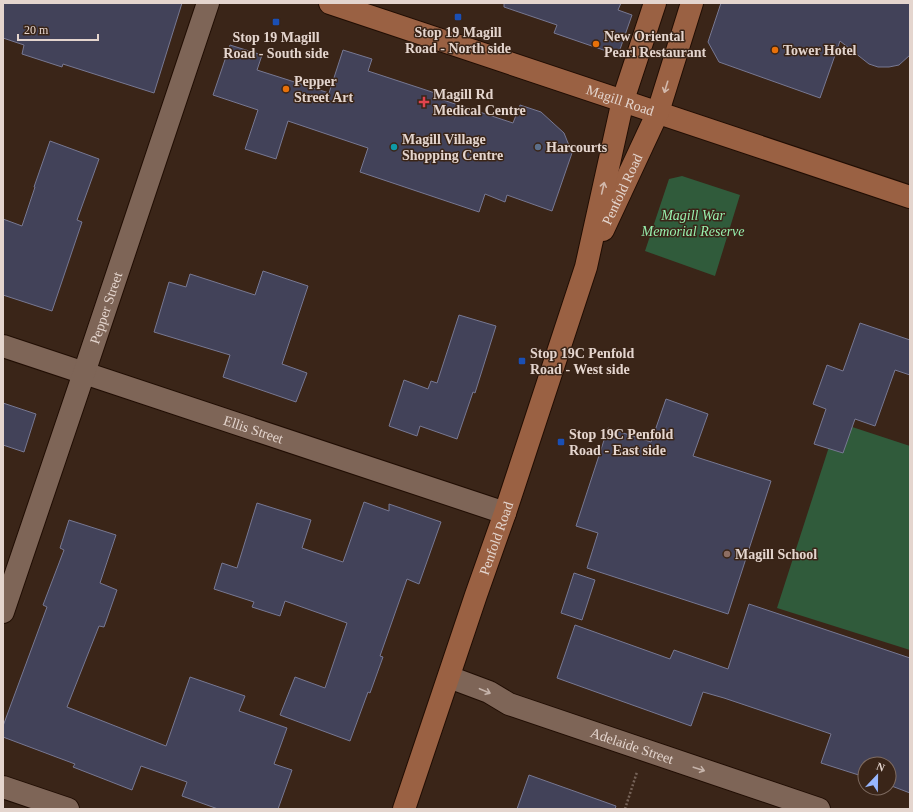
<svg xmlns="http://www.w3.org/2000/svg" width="913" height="812" font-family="Georgia,serif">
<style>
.green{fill:#305b3b}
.building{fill:#424259;stroke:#777892}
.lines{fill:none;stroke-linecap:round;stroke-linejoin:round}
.minor-casing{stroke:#200d03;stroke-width:24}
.secondary-casing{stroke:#200d03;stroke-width:24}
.path{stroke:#766358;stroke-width:2.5;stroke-dasharray:2 2;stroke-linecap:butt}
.minor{stroke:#7e6557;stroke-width:22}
.secondary{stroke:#9a6143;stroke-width:22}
.oneway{stroke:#d2b8ab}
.oneway2{stroke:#c5b3aa}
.transit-dot{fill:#1a4fb4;stroke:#3a2518;stroke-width:1.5}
.food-dot{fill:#e8710a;stroke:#3a2518;stroke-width:1.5}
.health-dot{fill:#e0444e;stroke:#3a2518;stroke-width:1.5}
.culture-dot{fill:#0f9aa8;stroke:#3a2518;stroke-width:1.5}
.service-dot{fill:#5c6f8a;stroke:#3a2518;stroke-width:1.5}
.education-dot{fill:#8d6e63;stroke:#3a2518;stroke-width:1.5}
.labels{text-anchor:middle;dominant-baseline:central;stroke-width:3;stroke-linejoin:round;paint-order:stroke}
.poi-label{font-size:14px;font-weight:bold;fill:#e4d5ce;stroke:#3a2518;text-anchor:start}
.street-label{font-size:14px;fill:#e4d5ce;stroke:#3a2518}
.park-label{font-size:14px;font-style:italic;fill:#97efad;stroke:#3a2518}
</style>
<rect width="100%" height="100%" fill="#3a2518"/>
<path class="green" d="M682 176 740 195 715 276 645 251 669 179Z
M837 422 910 446V650L777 608Z"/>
<path class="building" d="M3 3H182L154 93 63 64 62 67 22 54 24 45 3 38Z
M504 3H621L618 10 632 15 618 55 554 33 557 25 504 7Z
M721 3H910V55L899 65 889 67H878L869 64 840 41 820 98 719 62 708 42Z
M230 45 262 55 257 70 329 93 343 50 372 59 368 71 438 94 437 98 513 123 520 105 541 112 564 133 572 153 552 211 507 195 505 202 485 194 479 212 360 172 368 148 288 121 276 159 245 149 258 110 213 95Z
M50 141 99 159 77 220 82 222 52 311 3 295V219L22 226 35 187H34Z
M263 271 308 286 282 364 307 373 296 402 223 377 230 355 154 332 169 282 186 287 190 274 255 295Z
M459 315 496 326 475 393 473 392 457 439 420 426 417 436 389 426 404 380 428 389 431 381 437 383Z
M860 323 910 340V375L895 370 875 426 855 419 843 453 814 444 826 409 813 404 827 365 843 371Z
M666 399 708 414 693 456 771 481 728 614 587 568 598 533 576 526 608 428 651 442Z
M3 403 36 414 24 452 3 445Z
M364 502 389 511V504L441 522 419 584 407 579 380 656 383 657 370 693 368 692 350 741 280 715 295 677 325 688 347 623 285 601 280 616 252 607 254 602 214 589 222 563 237 568 257 503 311 520 302 548 343 562Z
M69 520 116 535 100 583 117 590 104 627 99 626 67 707 166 746 190 677 245 696 239 711 287 728 274 764 292 770 278 809H218L182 796 187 782 141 766 132 790 73 767 75 764 3 737V726L47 607 43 605 64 550 60 548Z
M574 573 595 580 582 620 561 613Z
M749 604 910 658V793L889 785V764H865V777L821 763 831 734 724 698 703 692 691 726 557 678 575 625 670 659 674 650 728 669Z
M529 775 616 806 615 809H517Z"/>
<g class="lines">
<g class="minor-casing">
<g id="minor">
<path id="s1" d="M3 346 505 513"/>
<path id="s2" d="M3 612 84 373 208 3"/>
<path id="s3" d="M449 677 489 692 509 704 819 809"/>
<path d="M3 787 68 809"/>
</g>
</g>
<g class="secondary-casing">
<g id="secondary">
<path id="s4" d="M330 3 910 197"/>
<path id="s5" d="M603 230 658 112 692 3"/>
<path id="s6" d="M404 809 476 595 505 513 586 267 623 100 655 3"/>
</g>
</g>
<path class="path" d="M625 809 637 772"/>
<use href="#minor" class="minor"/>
<use href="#secondary" class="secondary"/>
</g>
<defs><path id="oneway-shaft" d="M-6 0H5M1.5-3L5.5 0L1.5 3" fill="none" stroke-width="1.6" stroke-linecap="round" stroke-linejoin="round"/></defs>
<g class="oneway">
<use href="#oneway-shaft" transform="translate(666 87) rotate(107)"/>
<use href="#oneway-shaft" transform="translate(603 188) rotate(-77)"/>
</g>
<g class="oneway2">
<use href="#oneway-shaft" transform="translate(485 691) rotate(23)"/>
<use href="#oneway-shaft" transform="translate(699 769) rotate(18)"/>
</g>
<g class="transit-dot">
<rect x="454" y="13" width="8" height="8" rx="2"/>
<rect x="272" y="18" width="8" height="8" rx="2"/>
<rect x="518" y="357" width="8" height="8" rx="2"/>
<rect x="557" y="438" width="8" height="8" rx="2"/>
</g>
<g class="food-dot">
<circle cx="596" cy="44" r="4"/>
<circle cx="775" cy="50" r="4"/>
<circle cx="286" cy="89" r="4"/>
</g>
<path class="health-dot" d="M422 96h4v4h4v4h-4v4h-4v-4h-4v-4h4z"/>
<circle class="culture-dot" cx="394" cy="147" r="4"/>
<circle class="service-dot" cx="538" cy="147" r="4"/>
<circle class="education-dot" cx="727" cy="554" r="4"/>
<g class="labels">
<g class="poi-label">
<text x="458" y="32" text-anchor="middle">Stop 19 Magill<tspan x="458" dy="16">Road - North side</tspan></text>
<text x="604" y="36">New Oriental<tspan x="604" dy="16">Pearl Restaurant</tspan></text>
<text x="276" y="37" text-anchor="middle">Stop 19 Magill<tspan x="276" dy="16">Road - South side</tspan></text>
<text x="783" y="50">Tower Hotel</text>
<text x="294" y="81">Pepper<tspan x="294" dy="16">Street Art</tspan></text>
<text x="433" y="94">Magill Rd<tspan x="433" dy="16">Medical Centre</tspan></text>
<text x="402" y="139">Magill Village<tspan x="402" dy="16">Shopping Centre</tspan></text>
<text x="546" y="147">Harcourts</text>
<text x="530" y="353">Stop 19C Penfold<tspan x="530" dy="16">Road - West side</tspan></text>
<text x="569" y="434">Stop 19C Penfold<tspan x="569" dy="16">Road - East side</tspan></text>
<text x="735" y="554">Magill School</text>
</g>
<g class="street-label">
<text stroke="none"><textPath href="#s4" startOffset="306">Magill Road</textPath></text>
<text stroke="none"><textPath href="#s5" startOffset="45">Penfold Road</textPath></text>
<text stroke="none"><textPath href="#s2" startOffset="321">Pepper Street</textPath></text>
<text stroke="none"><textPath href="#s1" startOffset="264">Ellis Street</textPath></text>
<text stroke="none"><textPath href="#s6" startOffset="286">Penfold Road</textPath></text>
<text stroke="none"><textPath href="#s3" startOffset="196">Adelaide Street</textPath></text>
</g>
<g class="park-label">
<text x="693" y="215">Magill War<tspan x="693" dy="16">Memorial Reserve</tspan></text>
</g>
</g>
<rect width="913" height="812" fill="none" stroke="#e4d5ce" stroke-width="8"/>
<g transform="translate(877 776) rotate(22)"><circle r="19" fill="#3a2518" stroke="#7e6b61"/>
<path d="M0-3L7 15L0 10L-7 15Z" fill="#97b6fd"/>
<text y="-6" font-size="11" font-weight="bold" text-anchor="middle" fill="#e4d5ce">N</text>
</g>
<path d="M18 34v6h80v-6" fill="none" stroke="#e4d5ce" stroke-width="2"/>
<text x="24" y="34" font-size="12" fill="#e4d5ce" stroke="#3a2518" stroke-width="3" paint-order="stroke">20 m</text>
</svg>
